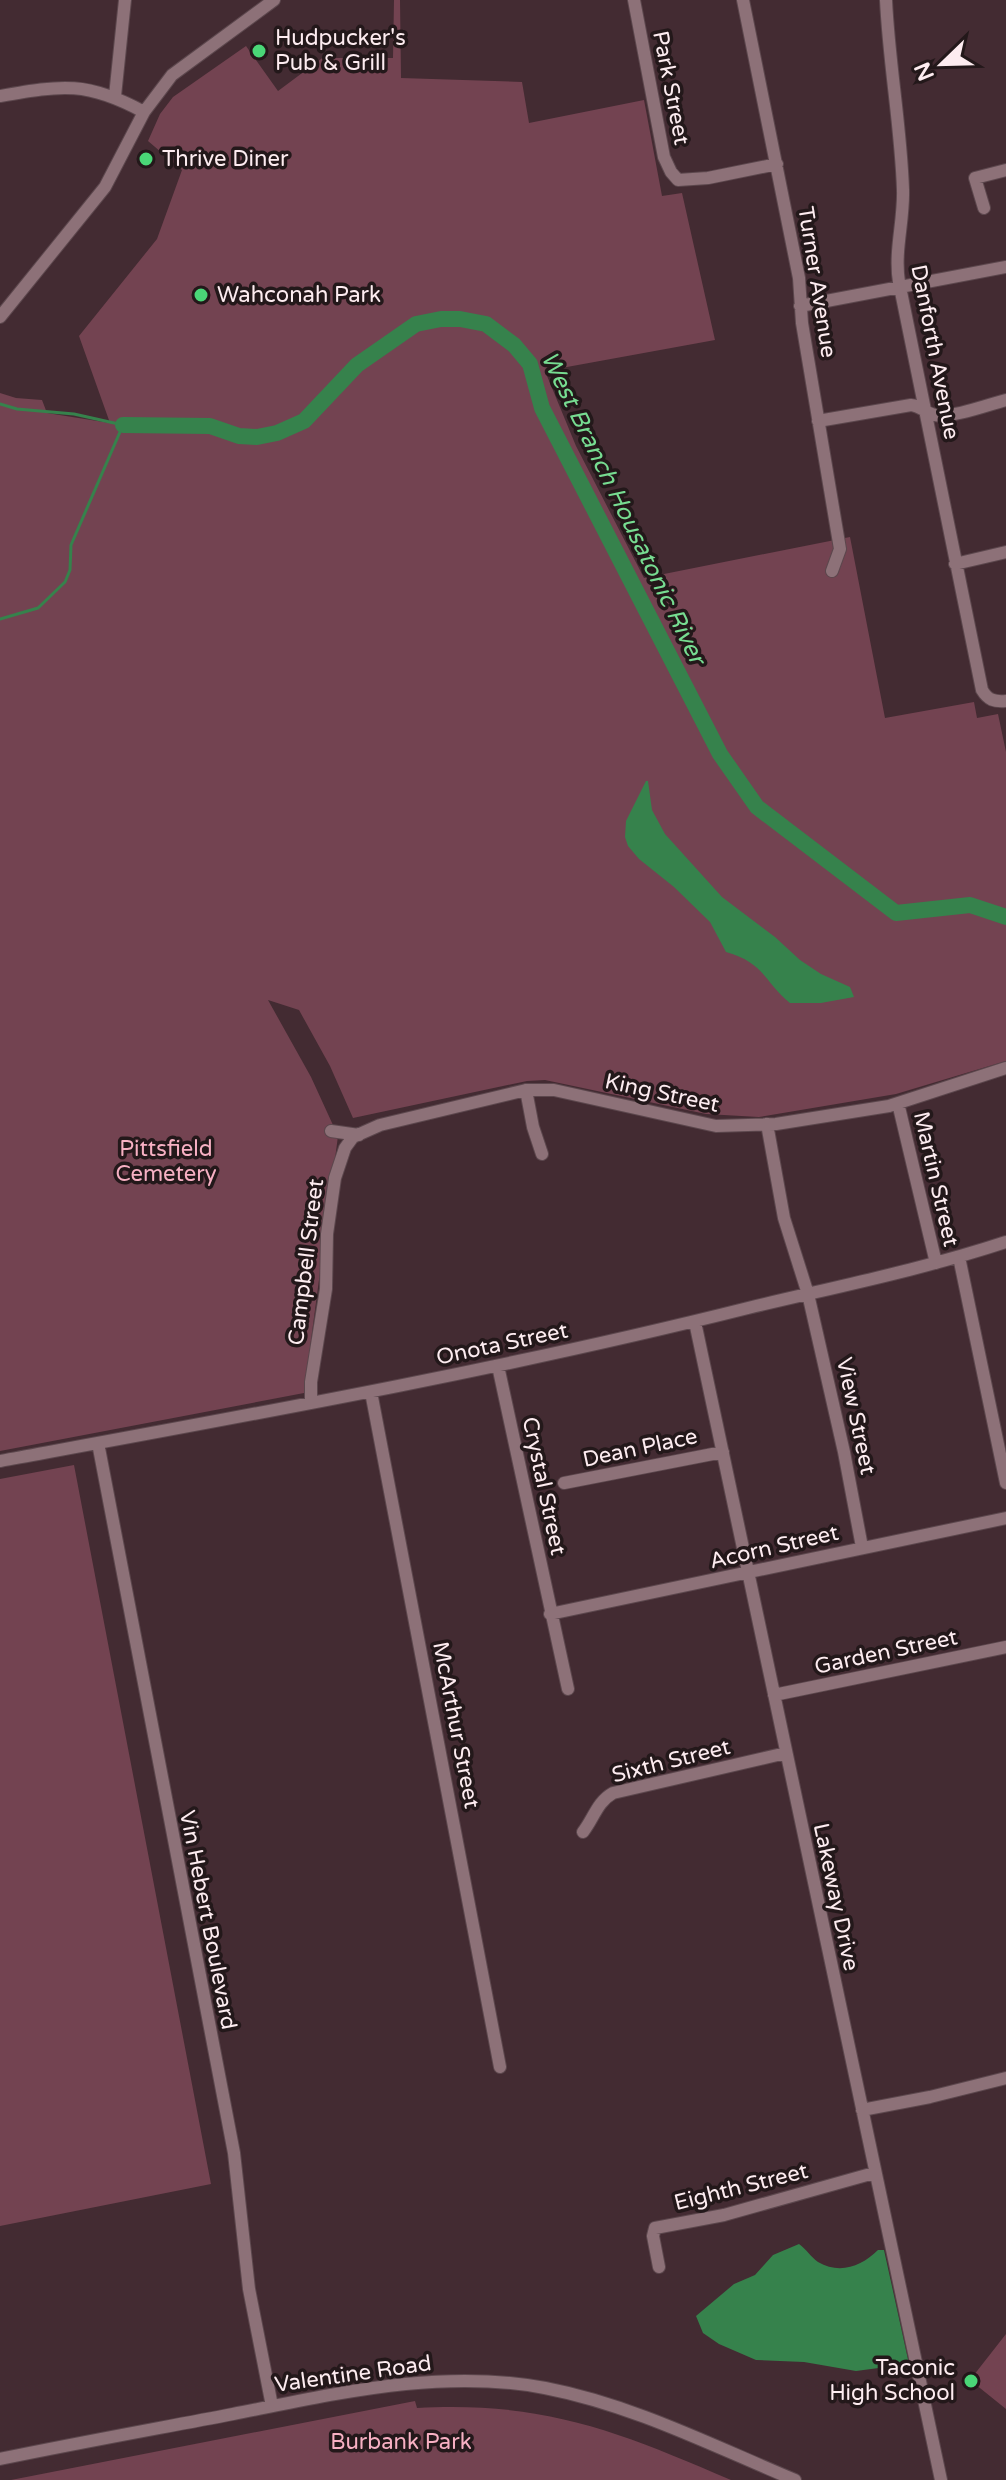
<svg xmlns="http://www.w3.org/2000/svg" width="1006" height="2480" font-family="'Varela Round',sans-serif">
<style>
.green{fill:#734351}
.water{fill:#36824c}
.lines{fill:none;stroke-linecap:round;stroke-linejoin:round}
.stream{stroke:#36824c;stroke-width:3}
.river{stroke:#36824c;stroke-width:16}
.minor-casing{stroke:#5c474d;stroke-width:14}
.minor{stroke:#8d7178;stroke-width:12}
.poi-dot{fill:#4ad677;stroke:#23181a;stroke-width:3}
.labels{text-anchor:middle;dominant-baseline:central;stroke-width:7;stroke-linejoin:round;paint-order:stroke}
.poi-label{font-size:22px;fill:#fdecf0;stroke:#23181a;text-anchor:start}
.street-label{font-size:22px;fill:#fdecf0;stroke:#23181a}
.park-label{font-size:22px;fill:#f7b0c3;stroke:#23181a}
.water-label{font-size:24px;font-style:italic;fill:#77dc91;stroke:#23181a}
</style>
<rect width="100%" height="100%" fill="#432b32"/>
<path class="green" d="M394 0H400L401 78 522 82 529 123 644 100 662 196 682 193 715 340 545 371 576 446 644 578 850 537 885 718 974 702 977 718 998 714 1006 752V1061L896 1094 759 1117 706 1114 545 1080 527 1081 353 1118 330 1066 299 1010 268 1000 311 1077 338 1136 304 1393 0 1451V393L16 398 42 400 47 413 110 423 79 336 157 239 182 170 148 141 160 114 173 97 246 46 278 91 325 56 326 58H393Z
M74 1465 211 2184 0 2226V1479Z
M1006 2334V2409L970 2380Z
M415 2401 417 2408C543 2401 618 2431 731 2480H11Z"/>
<path class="water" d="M646 781H648L652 810 665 834 722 897 775 937 800 960 821 974 850 987 854 997 821 1003H790C764 982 765 963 726 952L710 922 674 887 639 859 628 846 625 837 626 821Z
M799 2244C806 2249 811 2257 818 2262 840 2275 862 2266 878 2250H884L909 2364 856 2371 804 2362 756 2360 719 2344 703 2333 696 2316 734 2284 755 2275 773 2255Z"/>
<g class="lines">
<path class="stream" d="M0 404 17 409 74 414 123 425 71 545 70 570 65 582 38 608 0 619"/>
<path class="river" d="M123 425 210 426 239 436 257 437 277 433 304 421 357 365 416 324 441 319H460L486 324 514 345 530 364 542 408 720 754 757 807 896 913 970 905 1006 917"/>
<g class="minor-casing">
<path id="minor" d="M634 0 664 157 671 172 678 180 708 178 777 164
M743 0 799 278 802 323 840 549 832 571
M886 0C889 64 901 127 903 190 904 221 894 251 899 282L982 690C988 700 994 702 1006 701
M0 96C63 85 87 81 144 112
M115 96 125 0
M984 208 975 178 1006 170
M800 306 1006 267
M0 317 105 187 144 112 172 75 274 0
M818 421 911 405C921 406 925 413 935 415 953 418 987 405 1006 400
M955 564 1006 552
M526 1090 533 1127 542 1154
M898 1103 936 1263
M767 1124 784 1218 808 1294 844 1452 862 1547
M331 1131 359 1135
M959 1257 1006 1483
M695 1322 941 2480
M498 1366 568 1689
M371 1392 500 2067
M311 1403V1382L326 1289 327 1234 335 1178 345 1148 353 1137 380 1125 526 1090H554L716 1126 776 1124 889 1106 1006 1068
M98 1443 234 2153 249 2289 272 2406
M0 1461C250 1415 501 1370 748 1308 835 1287 921 1270 1006 1242
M564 1483 723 1452
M550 1614 1006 1518
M774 1695 1006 1647
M583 1832C594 1818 597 1802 613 1793L786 1753
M862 2110 930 2097 1006 2078
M659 2267 653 2236 655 2228 724 2215 874 2173
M0 2459C77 2443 155 2429 233 2414 336 2394 440 2368 545 2388 633 2405 713 2446 795 2480"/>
</g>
<use href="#minor" class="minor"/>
</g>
<g class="poi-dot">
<circle cx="259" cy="51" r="8"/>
<circle cx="146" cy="159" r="8"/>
<circle cx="201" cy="295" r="8"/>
<circle cx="971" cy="2381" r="8"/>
</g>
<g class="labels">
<g class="poi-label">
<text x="275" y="38">Hudpucker's<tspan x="275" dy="25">Pub &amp; Grill</tspan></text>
<text x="162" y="159">Thrive Diner</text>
<text x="217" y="295">Wahconah Park</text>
<text x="955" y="2368" text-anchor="end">Taconic<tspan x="955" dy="25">High School</tspan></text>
</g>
<g class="street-label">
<text transform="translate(671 88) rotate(79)">Park Street</text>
<text transform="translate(817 282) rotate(81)">Turner Avenue</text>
<text transform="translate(935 352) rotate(79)">Danforth Avenue</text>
<text transform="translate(662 1093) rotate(12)">King Street</text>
<text transform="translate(936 1179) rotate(77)">Martin Street</text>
<text transform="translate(306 1262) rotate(-83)">Campbell Street</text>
<text transform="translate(502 1344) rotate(-12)">Onota Street</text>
<text transform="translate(856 1416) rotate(78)">View Street</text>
<text transform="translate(640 1448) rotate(-12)">Dean Place</text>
<text transform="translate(544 1486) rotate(78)">Crystal Street</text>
<text transform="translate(774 1547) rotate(-13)">Acorn Street</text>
<text transform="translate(886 1652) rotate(-12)">Garden Street</text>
<text transform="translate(456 1725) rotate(79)">McArthur Street</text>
<text transform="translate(671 1761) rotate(-14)">Sixth Street</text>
<text transform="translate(836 1897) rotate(78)">Lakeway Drive</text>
<text transform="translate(208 1920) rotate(79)">Vin Hebert Boulevard</text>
<text transform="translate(741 2187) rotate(-14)">Eighth Street</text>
<text transform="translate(353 2374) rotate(-8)">Valentine Road</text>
</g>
<g class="park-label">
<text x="166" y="1149">Pittsfield<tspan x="166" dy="25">Cemetery</tspan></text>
<text x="401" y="2442">Burbank Park</text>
</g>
<g class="water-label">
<text transform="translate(623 508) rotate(64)">West Branch Housatonic River</text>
</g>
</g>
<g transform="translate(942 64) rotate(247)" stroke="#23181a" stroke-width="6" paint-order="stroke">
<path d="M0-6L14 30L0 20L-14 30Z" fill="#fdecf0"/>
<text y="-12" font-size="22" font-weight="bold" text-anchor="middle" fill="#fdecf0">N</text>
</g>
</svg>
